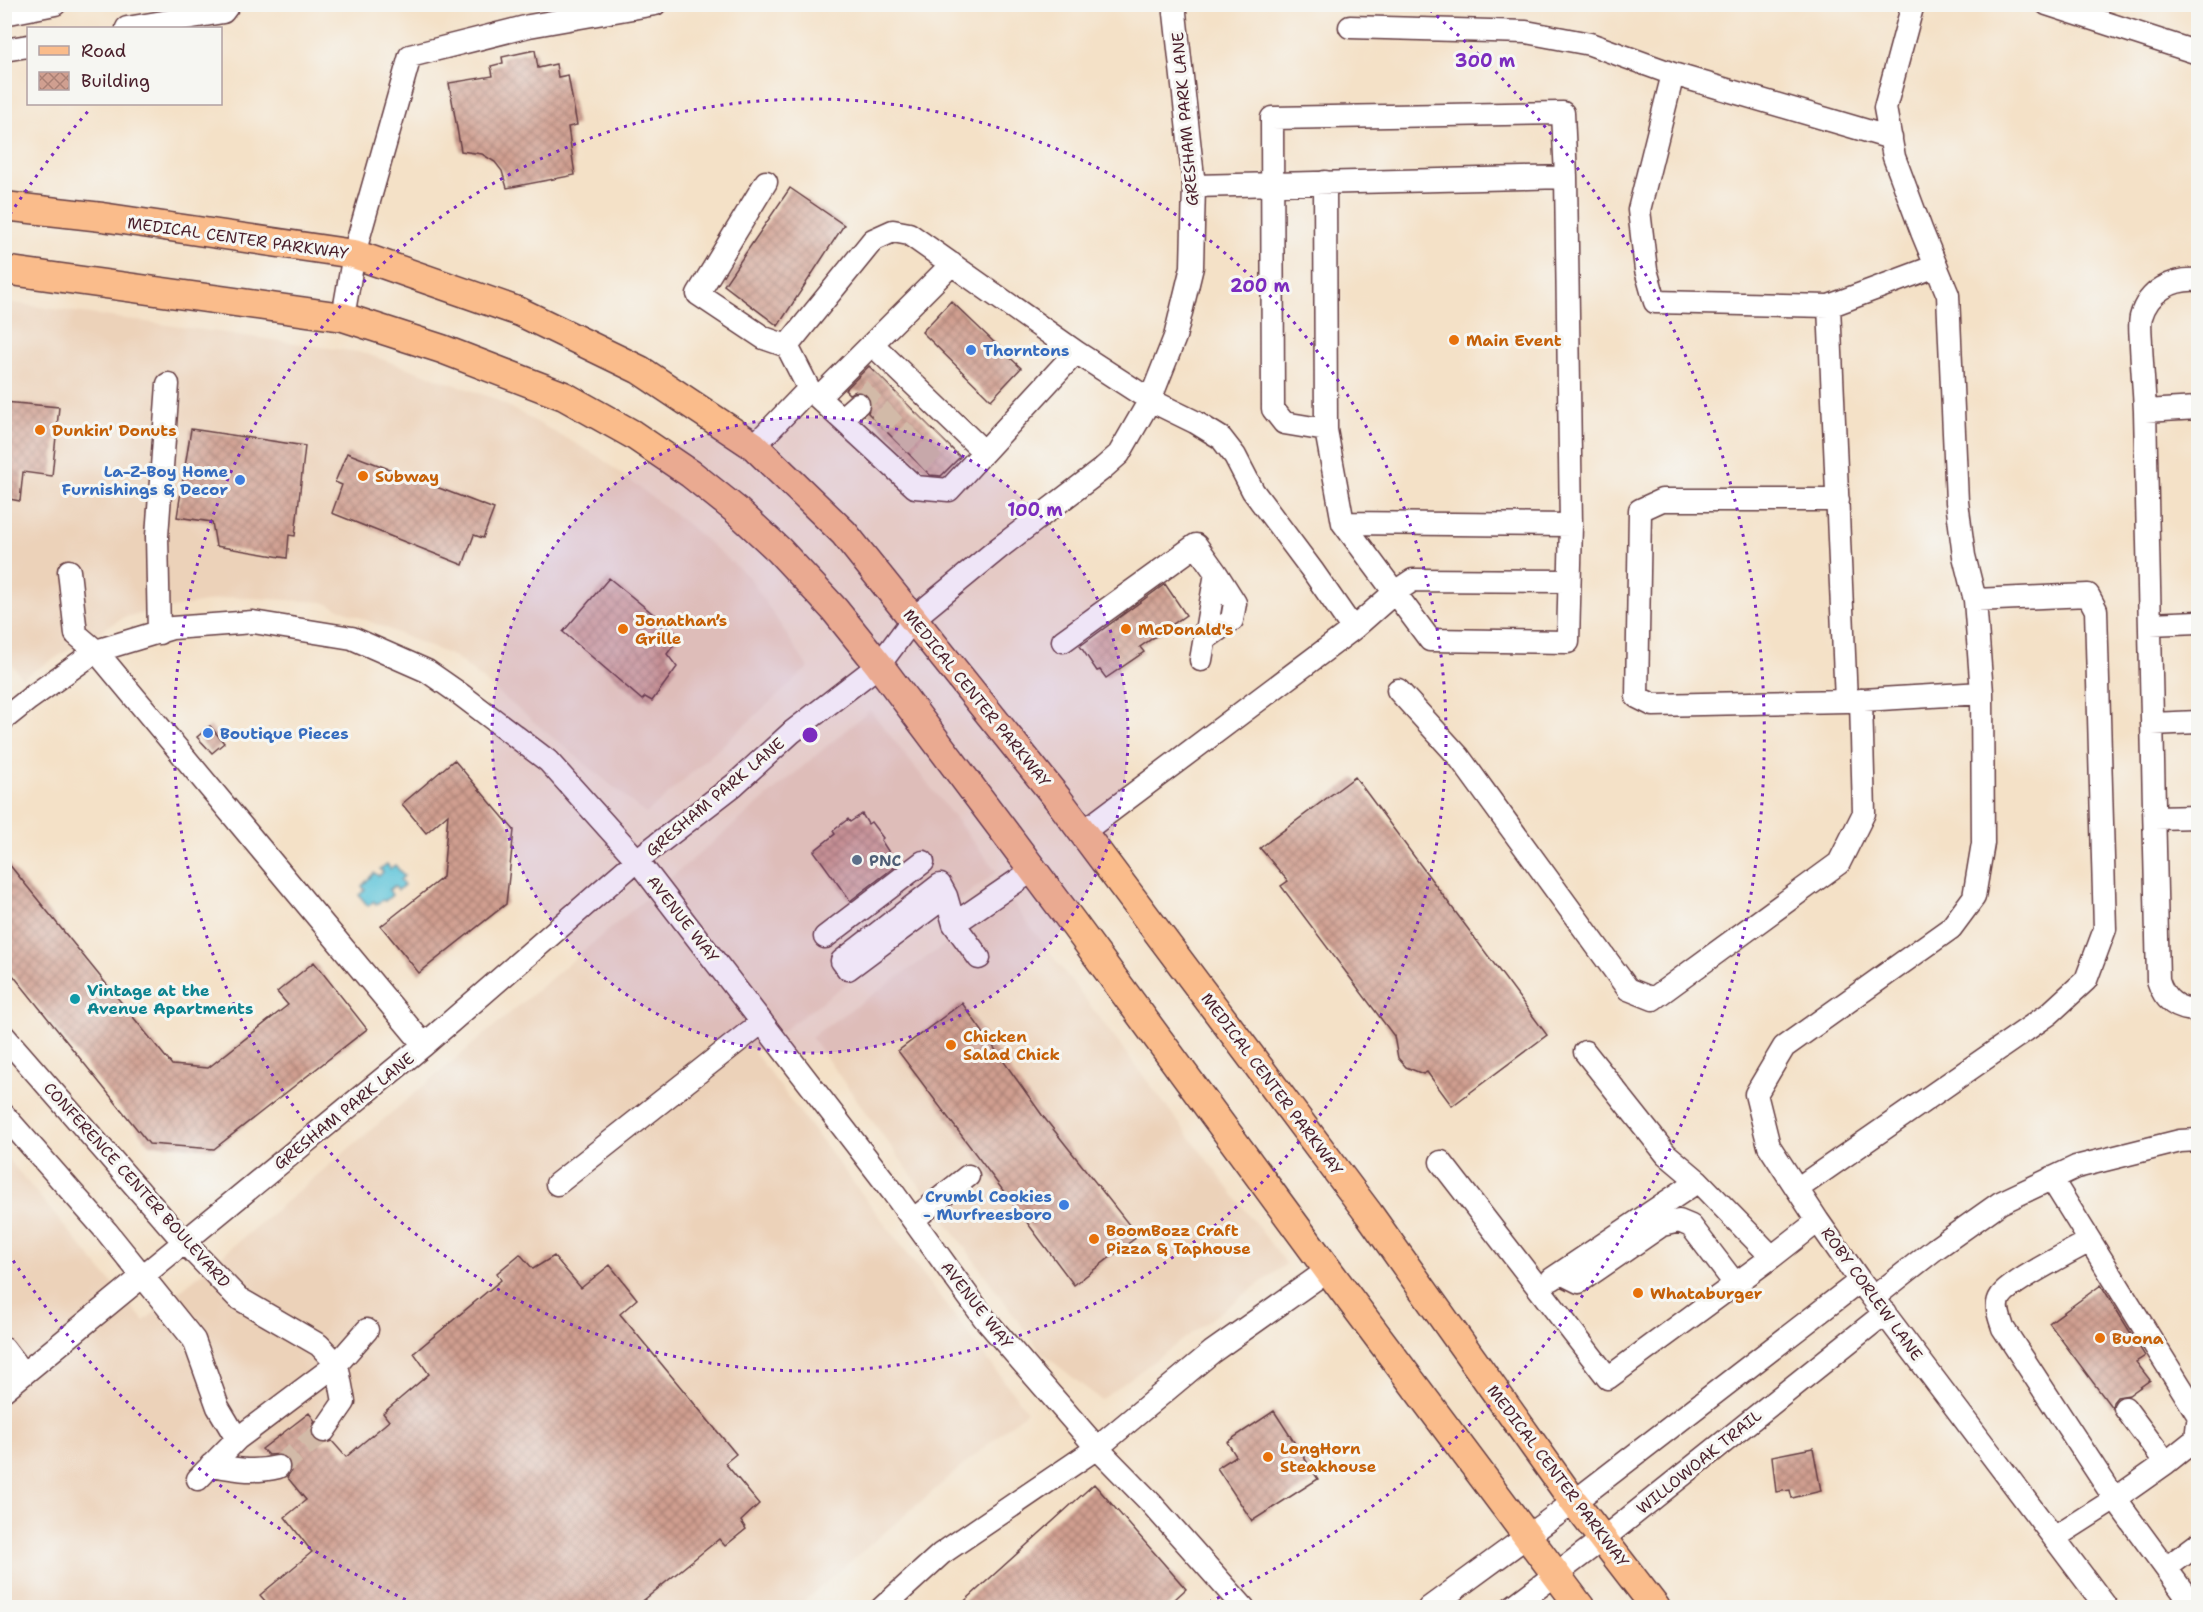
<svg xmlns="http://www.w3.org/2000/svg" width="2203" height="1612" font-family="'Shantell Sans',sans-serif">
<style>
.built{fill:#ecd2b9}
.water{fill:#5dc4d9;stroke:#547282;stroke-width:1.5}
.building{fill:url(#building-cross-hatch)}
.lines{fill:none;stroke-linecap:round;stroke-linejoin:round}
.minor-tunnel{stroke:#d2baa8;stroke-width:22;stroke-dasharray:22 11;stroke-linecap:butt}
.minor-casing{stroke:#643c42;stroke-width:25}
.major-casing{stroke:#643c42;stroke-width:31}
.minor{stroke:#fff;stroke-width:22}
.major{stroke:#fabc8b;stroke-width:28}
.ring{fill:none;stroke:#7b2cbf;stroke-width:3;stroke-dasharray:3 6}
.food-dot{fill:#e8710a;stroke:#f6f6f2;stroke-width:2}
.shop-dot{fill:#3f7fe0;stroke:#f6f6f2;stroke-width:2}
.service-dot{fill:#5c6f8a;stroke:#f6f6f2;stroke-width:2}
.culture-dot{fill:#0f9aa8;stroke:#f6f6f2;stroke-width:2}
.labels{text-anchor:middle;dominant-baseline:central;stroke-width:6;stroke-linejoin:round;paint-order:stroke}
.street-label{font-size:16px;fill:#4a1f2b;stroke:#f6f6f2}
.food-label{font-size:16px;font-weight:bold;fill:#c56008;stroke:#f6f6f2;text-anchor:start}
.shop-label{font-size:16px;font-weight:bold;fill:#366cbe;stroke:#f6f6f2;text-anchor:start}
.service-label{font-size:16px;font-weight:bold;fill:#4e5e75;stroke:#f6f6f2;text-anchor:start}
.culture-label{font-size:16px;font-weight:bold;fill:#0d838f;stroke:#f6f6f2;text-anchor:start}
.centre{fill:#7b2cbf;stroke:#f6f6f2;stroke-width:3}
.ring-label{font-size:18px;text-anchor:middle;font-weight:bold;fill:#7b2cbf;stroke:#f6f6f2;stroke-width:6;stroke-linejoin:round;paint-order:stroke}
</style>
<defs>
<pattern id="building-cross-hatch" width="8" height="8" patternUnits="userSpaceOnUse" patternTransform="scale(1.5)"><rect width="8" height="8" fill="#d09f90"/><path d="M0 0l8 8M0 8l8-8" fill="none" stroke="#ab8176"/></pattern>
</defs>
<rect width="100%" height="100%" fill="#f6f6f2"/>
<filter id="ink" filterUnits="userSpaceOnUse"><feTurbulence type="fractalNoise" baseFrequency=".0167" numOctaves="2"/><feDisplacementMap in="SourceGraphic" scale="12" xChannelSelector="R" yChannelSelector="G"/><feConvolveMatrix kernelMatrix="1 2 1 2 8 2 1 2 1" color-interpolation-filters="sRGB"/></filter>
<filter id="wash" filterUnits="userSpaceOnUse"><feTurbulence type="fractalNoise" baseFrequency=".008" numOctaves="4" result="noise"/><feDisplacementMap in="SourceGraphic" scale="24" xChannelSelector="R" yChannelSelector="G"/><feGaussianBlur stdDeviation="1.35" result="paint"/><feColorMatrix in="noise" values="0 0 0 0 0 0 0 0 0 0 0 0 0 0 0 0 0 1.4 0 .05"/><feComposite in="paint" operator="in"/></filter>
<g filter="url(#wash)">
<rect width="100%" height="100%" fill="#f4e1c7"/>
<path class="built" d="M5 302 364 353 493 398 598 456 682 520 750 578 808 668 646 814 455 657 323 602 232 597 124 617 22 678 5 655Z
M870 710 997 872 754 1052 1027 1411 797 1607H5L4 1154 144 1321Z
M1010 900 1286 1264 1101 1400 1041 1352 811 1037Z"/>
<path class="water" d="M387 864 390 869 395 865 404 876 400 880 404 885 398 890 394 886 389 890 392 895 385 901 383 900 376 904 374 901 368 906 359 895 365 890 362 886 374 873 379 876 383 872 380 869Z"/>
<g id="blocks">
<path class="building" d="M535 50 538 68 556 64 558 77 568 75 577 125 568 127 575 175 507 188 502 171 495 162 482 154 461 151 449 83 493 76 491 66 503 63 502 57Z
M790 188 844 225 778 326 724 285Z
M951 301 1021 368 991 400 922 332Z
M869 366 960 457 941 476 930 475 868 413 871 402 868 395 856 391 849 394 845 390Z
M4 402 59 407 52 476 23 472 20 501 4 498Z
M191 429 305 446 295 536 289 535 287 558 216 546 212 522 177 517Z
M347 453 494 509 483 538 474 535 463 565 332 513 342 485 335 482Z
M609 578 680 636 667 654 677 667 652 701 645 697 642 700 563 632Z
M1165 584 1186 615 1140 647 1144 652 1106 678 1100 670 1097 671 1080 646Z
M210 726 224 743 212 753 197 737Z
M454 760 514 830 506 904 419 973 381 926 443 877 448 814 426 833 402 804Z
M1355 777 1547 1035 1452 1106 1427 1072 1423 1074 1406 1067 1398 1058 1394 1036 1281 886 1288 881 1260 848Z
M862 814 868 824 871 822 883 838 881 840 897 865 850 901 814 851 835 834 833 831 848 819 850 822Z
M4 858 172 1065 208 1068 288 1005 277 992 314 962 367 1029 214 1149 149 1144 4 964Z
M962 1003 1042 1115 1138 1236 1074 1285 898 1051Z
M520 1254 533 1269 554 1256 581 1288 610 1265 637 1299 620 1314 736 1454 725 1463 759 1504 741 1521 746 1529 725 1546 719 1539 634 1608H271L260 1595 312 1552 285 1517 306 1500 287 1477 291 1471V1464L283 1454 268 1455 262 1449 309 1413 315 1421 311 1429 312 1437 322 1444 332 1441 346 1457 389 1421 383 1413 429 1374 414 1353 501 1280 497 1273Z
M2101 1285 2145 1356 2136 1362 2150 1380 2129 1395 2117 1397 2113 1402 2112 1408 2049 1323Z
M1274 1411 1318 1479 1252 1521 1217 1468 1236 1456 1227 1442Z
M1813 1448 1821 1491 1792 1498 1790 1490 1776 1492 1772 1456Z
M1094 1484 1186 1589 1165 1608H957Z"/>
</g>
</g>
<g filter="url(#ink)">
<use href="#blocks" fill-opacity="0" stroke="#643c42" stroke-width="1.5"/>
<g class="lines">
<path class="minor-tunnel" d="M858 404 883 380
M879 425 904 401
M900 445 924 421
M918 463 943 440
M278 1467 324 1431"/>
<g class="minor-casing">
<path id="minor" d="M2047 4 2198 53
M4 14 55 4
M1350 27 1526 32 1590 44 1673 74
M127 28 223 12 229 4
M4 50 28 46
M766 182 698 294 764 338 787 346
M1194 186 1566 177 1571 525 1568 642 1430 640 1343 523 1326 430 1325 182
M1936 266 1829 306 1846 701 1982 693
M2198 280C2173 278 2148 291 2141 317 2139 325 2141 336 2141 345 2142 367 2144 389 2145 411L2158 980C2164 1000 2177 1010 2198 1010
M1829 306 1655 302 1646 270 1639 210 1673 74 1891 138
M343 317 354 254 410 56 529 26 655 4
M872 344 984 452
M809 389 787 346 873 240 893 231 909 234 1076 352
M819 397 952 264
M2145 411 2198 408
M842 418 858 404
M1326 430 1284 423 1273 409 1272 118 1563 113 1566 177
M754 446 809 389 915 487 949 490 1076 352 1150 400 1195 422 1221 438 1235 456 1253 491 1312 570 1353 629 1083 832
M1838 500H1662L1640 510 1637 697 1653 705 1846 701
M1343 523 1571 525
M69 571 76 634 96 651 424 1045
M2150 624 2198 622
M1353 629 1395 592 1413 580 1569 581
M159 633 157 536 168 384
M1205 639 1232 620 1235 603 1216 573
M1063 641 1196 545 1216 573 1201 660
M1398 690 1459 757 1628 989 1653 999 1839 863 1864 813 1861 700
M4 719 29 699 96 651 172 628 253 622 352 638 427 671 460 694 548 761 637 860 892 1191 984 1318 1097 1448 1149 1501 1244 1608
M2152 724 2198 722
M2155 818 2198 817
M946 896 848 969 842 961 940 885 946 896 954 924 1033 870
M954 924 979 958
M825 937 923 862
M4 1036 184 1242 238 1298 319 1345 337 1364 344 1402 324 1431
M1585 1052 1666 1154 1698 1181 1772 1257 1818 1221 1860 1281 2107 1608
M4 1115 107 1232 194 1340 218 1407 237 1439
M1441 1162 1608 1378 1772 1257
M2051 1178 2198 1415
M557 1184 762 1022
M1797 1189 2049 1014 2086 980 2105 929 2096 610 2088 595 1975 600
M913 1220 968 1176
M1818 1221 1769 1146 1756 1094 1784 1047 1951 928 1974 897 1983 843 1982 693 1975 600 1964 556 1957 502 1948 295 1922 232 1894 157 1885 108 1913 4
M2090 1241C2072 1251 2010 1282 2001 1296 1994 1306 2000 1318 2003 1328L2115 1499 2166 1463 2196 1439 2198 1422
M1561 1273 1579 1282 1662 1225 1679 1221 1691 1226 1736 1285
M1552 1279 1698 1181
M1873 1298 1935 1249 2000 1203 2076 1167 2180 1141 2198 1140
M4 1349 23 1374
M4 1390 424 1045 637 860 734 785 792 732 879 665 914 618 999 548 1101 470 1119 454 1150 400 1175 337 1192 267 1194 186 1174 4
M2125 1408 2166 1463
M211 1465C235 1469 254 1473 278 1467
M198 1479 237 1439 337 1364 367 1330
M2054 1538 2115 1499 2195 1608
M2166 1568 2198 1544
M882 1608 941 1554 1097 1448 1212 1352 1328 1270
M1429 1608 1574 1502 1860 1281
M1511 1608 1604 1538 1885 1313"/>
</g>
<g class="major-casing">
<path id="major" d="M4 206 102 217 354 254 520 312 640 370 754 446 844 533 1057 798 1369 1214 1574 1502 1656 1608
M4 270 343 317 442 349 564 396 632 434 691 474 736 510 779 550 834 609 879 665 1073 923 1328 1270 1581 1608"/>
</g>
<use href="#minor" class="minor"/>
<use href="#major" class="major"/>
</g>
</g>
<circle cx="810" cy="735" r="318" fill="#7b2cbf" fill-opacity=".12"/>
<g class="ring">
<circle cx="810" cy="735" r="318"/>
<circle cx="810" cy="735" r="636"/>
<path d="M422 1607A954 954 0 0 1 5 1248M5 222A954 954 0 0 1 90 109M1430 10A954 954 0 0 1 1198 1607"/>
</g>
<g class="food-dot">
<circle cx="1454" cy="340" r="6"/>
<circle cx="40" cy="430" r="6"/>
<circle cx="363" cy="476" r="6"/>
<circle cx="623" cy="629" r="6"/>
<circle cx="1126" cy="629" r="6"/>
<circle cx="951" cy="1045" r="6"/>
<circle cx="1094" cy="1239" r="6"/>
<circle cx="1638" cy="1293" r="6"/>
<circle cx="2100" cy="1338" r="6"/>
<circle cx="1268" cy="1457" r="6"/>
</g>
<g class="shop-dot">
<circle cx="971" cy="350" r="6"/>
<circle cx="240" cy="480" r="6"/>
<circle cx="208" cy="733" r="6"/>
<circle cx="1064" cy="1205" r="6"/>
</g>
<circle class="service-dot" cx="857" cy="860" r="6"/>
<circle class="culture-dot" cx="75" cy="999" r="6"/>
<g class="labels">
<g class="street-label">
<text transform="translate(1185 119) rotate(-95)">GRESHAM PARK LANE</text>
<text transform="translate(238 238) rotate(8)">MEDICAL CENTER PARKWAY</text>
<text transform="translate(977 698) rotate(51)">MEDICAL CENTER PARKWAY</text>
<text transform="translate(715 797) rotate(-40)">GRESHAM PARK LANE</text>
<text transform="translate(683 919) rotate(52)">AVENUE WAY</text>
<text transform="translate(1272 1084) rotate(53)">MEDICAL CENTER PARKWAY</text>
<text transform="translate(344 1111) rotate(-39)">GRESHAM PARK LANE</text>
<text transform="translate(137 1185) rotate(48)">CONFERENCE CENTER BOULEVARD</text>
<text transform="translate(1872 1294) rotate(54)">ROBY CORLEW LANE</text>
<text transform="translate(977 1305) rotate(52)">AVENUE WAY</text>
<text transform="translate(1699 1462) rotate(-39)">WILLOWOAK TRAIL</text>
<text transform="translate(1558 1476) rotate(53)">MEDICAL CENTER PARKWAY</text>
</g>
<g class="food-label">
<text x="1466" y="340">Main Event</text>
<text x="52" y="430">Dunkin' Donuts</text>
<text x="375" y="476">Subway</text>
<text x="635" y="620">Jonathan’s<tspan x="635" dy="18">Grille</tspan></text>
<text x="1138" y="629">McDonald's</text>
<text x="963" y="1036">Chicken<tspan x="963" dy="18">Salad Chick</tspan></text>
<text x="1106" y="1230">BoomBozz Craft<tspan x="1106" dy="18">Pizza &amp; Taphouse</tspan></text>
<text x="1650" y="1293">Whataburger</text>
<text x="2112" y="1338">Buona</text>
<text x="1280" y="1448">LongHorn<tspan x="1280" dy="18">Steakhouse</tspan></text>
</g>
<g class="shop-label">
<text x="983" y="350">Thorntons</text>
<text x="228" y="471" text-anchor="end">La-Z-Boy Home<tspan x="228" dy="18">Furnishings &amp; Decor</tspan></text>
<text x="220" y="733">Boutique Pieces</text>
<text x="1052" y="1196" text-anchor="end">Crumbl Cookies<tspan x="1052" dy="18">- Murfreesboro</tspan></text>
</g>
<g class="service-label">
<text x="869" y="860">PNC</text>
</g>
<g class="culture-label">
<text x="87" y="990">Vintage at the<tspan x="87" dy="18">Avenue Apartments</tspan></text>
</g>
</g>
<circle cx="810" cy="735" r="9" class="centre"/>
<g class="ring-label">
<text x="1485" y="67">300 m</text>
<text x="1260" y="292">200 m</text>
<text x="1035" y="516">100 m</text>
</g>
<rect width="2203" height="1612" fill="none" stroke="#f6f6f2" stroke-width="24"/>
<rect x="27" y="27" width="195" height="78" fill="#f6f6f2" stroke="#b1a0a2" stroke-width="1.5"/>
<rect x="39" y="46" width="30" height="9" fill="#fabc8b" stroke="#b1a0a2" stroke-width="1.5"/>
<text x="81" y="57" font-size="18" fill="#4a1f2b">Road</text>
<rect x="39" y="72" width="30" height="18" fill="url(#building-cross-hatch)" stroke="#b1a0a2" stroke-width="1.5"/>
<text x="81" y="87" font-size="18" fill="#4a1f2b">Building</text>
</svg>
